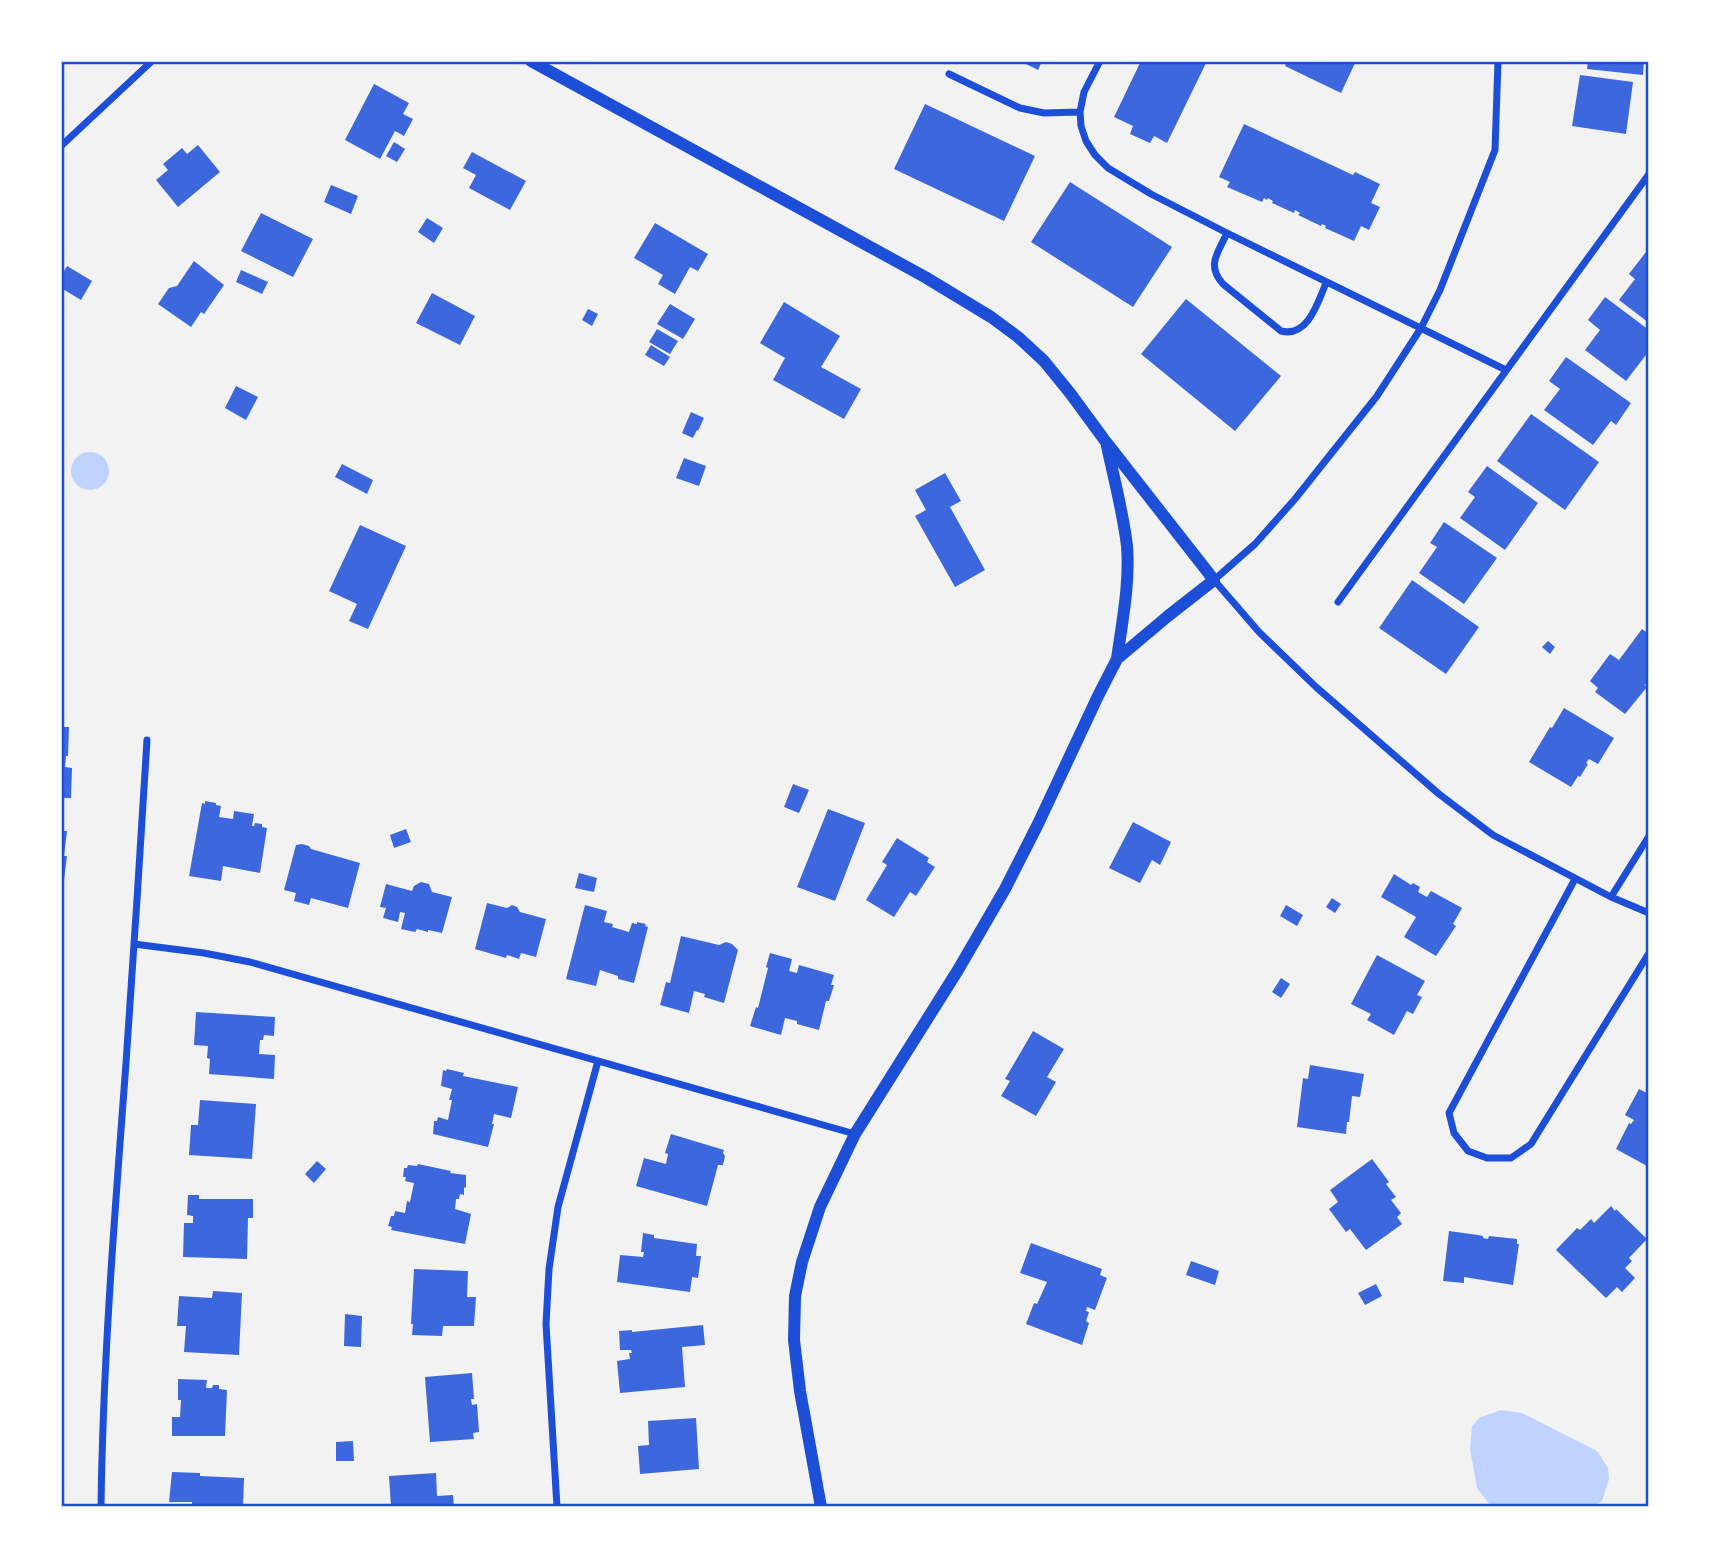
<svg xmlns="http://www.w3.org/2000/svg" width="1710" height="1568" font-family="'PT Sans',sans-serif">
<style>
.water{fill:#bfd3fe}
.building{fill:#3d67dc}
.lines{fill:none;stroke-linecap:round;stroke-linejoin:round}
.minor{stroke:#1d4ed8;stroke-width:7}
.tertiary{stroke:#1d4ed8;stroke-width:12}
.neatline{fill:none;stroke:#1d4ed8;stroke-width:2.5}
</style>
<rect width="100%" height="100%" fill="#f2f2f2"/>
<path class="water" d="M71 471a19 19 0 1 1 38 0a19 19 0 1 1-38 0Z
M1501 1410 1522 1413 1597 1451 1608 1468 1609 1479 1602 1501 1592 1507H1493L1490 1505 1477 1488 1470 1449 1472 1426 1479 1418Z"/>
<path class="building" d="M1020 61H1042L1038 70Z
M1141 61H1207L1167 143 1154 136 1150 143 1130 134 1133 126 1114 117Z
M1287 61H1356L1341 93 1285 66Z
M1588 61H1644L1643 75 1587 69Z
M1580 75 1633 82 1626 134 1572 126Z
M374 84 409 103 403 114 413 119 404 136 395 131 380 159 345 140Z
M925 104 1035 156 1004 221 894 169Z
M1244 124 1353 175 1355 172 1380 184 1371 203 1380 207 1369 230 1361 226 1354 241 1325 228 1326 226 1322 224 1321 226 1298 215 1300 213 1295 210 1294 213 1272 203 1273 201 1268 198 1267 200 1264 198 1262 202 1227 187 1230 182 1219 177Z
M394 142 405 149 397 162 386 156Z
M198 145 220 172 178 207 156 180 168 170 163 164 182 148 187 154Z
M472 152 526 181 510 210 469 188 476 175 463 168Z
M1070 182 1172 247 1133 307 1031 242Z
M331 185 358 196 351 214 324 202Z
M261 213 313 239 293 277 241 251Z
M427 218 443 228 434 243 418 232Z
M655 223 708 254 698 271 690 267 675 294 658 284 663 275 634 258Z
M1649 248V323L1619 300 1635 279 1629 274Z
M194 261 224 285 204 314 201 312 191 327 158 304 169 288 177 286Z
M67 266 92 281 81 300 61 288V276Z
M241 270 268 282 262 294 236 282Z
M432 293 475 316 460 345 416 323Z
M1605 297 1649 330V351L1626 381 1585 350 1600 330 1588 320Z
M1186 299 1281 376 1235 431 1141 354Z
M784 302 840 336 821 367 861 389 844 419 773 380 785 358 760 343Z
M670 304 695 319 683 339 657 324Z
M588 309 598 314 592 326 582 320Z
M657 329 678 341 670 354 649 342Z
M651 345 670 357 664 366 645 355Z
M1566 357 1631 403 1616 425 1611 421 1593 445 1544 410 1560 389 1549 381Z
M236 386 258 397 246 420 225 408Z
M691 412 704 418 698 431 697 430 693 438 682 433Z
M1531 414 1599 462 1565 510 1497 461Z
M684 458 706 466 699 486 676 478Z
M342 464 373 480 367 494 335 477Z
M1487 466 1538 503 1505 550 1460 518 1475 497 1468 492Z
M945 473 961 501 950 507 985 570 955 587 915 516 926 510 915 490Z
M1444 522 1497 558 1464 604 1419 573 1437 547 1430 543Z
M360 525 406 546 368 629 349 621 357 604 329 591Z
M1412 580 1479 627 1446 674 1379 628Z
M1642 629 1649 634V680L1645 685 1647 687 1625 714 1595 692 1598 688 1590 681 1610 654 1619 660Z
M1548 641 1555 647 1550 654 1542 647Z
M1564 708 1614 738 1598 764 1589 759 1586 763 1588 764 1580 777 1578 776 1571 787 1529 762 1550 727 1552 728Z
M61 727H69L68 756H66L65 767 72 768 71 798H61Z
M793 784 809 790 799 813 784 807Z
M205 801 216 803V805L221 806 219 817 233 819 234 811 254 814 252 826H254L255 823 262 824V827L267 828 260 873 223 866 221 881 189 876 202 803 205 804Z
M828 809 865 823 835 901 797 887Z
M1133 822 1171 842 1160 865 1152 860 1140 883 1109 868Z
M406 829 411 842 394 848 390 835Z
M61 831H67L64 856H67L63 888H61Z
M897 838 929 858 927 862 935 867 916 896 910 892 894 917 866 900 887 865 882 862Z
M302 844 309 846 311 849 360 863 348 908 311 898 309 905 294 901 296 893 284 890 296 845Z
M579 873 597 878 594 892 575 888Z
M1394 874 1411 885 1413 883 1420 887 1418 892 1427 897 1431 891 1462 908 1453 924 1456 926 1436 956 1404 937 1416 917 1381 897Z
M421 882 429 884 432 892 452 897 442 933 428 930V932L417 929 415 932 401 929 405 913 400 912 398 922 383 918 386 908 380 907 386 884 412 891 414 886Z
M1332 898 1341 904 1335 913 1326 907Z
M487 903 507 908 512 905 517 907 520 912 546 919 536 957 521 953 519 959 507 955 506 958 475 949Z
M585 905 607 911 604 922 613 924 612 927 629 932 632 923 637 924V922L646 924 645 926 648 927 634 983 618 979V976L600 970 596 986 566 979Z
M1286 905 1303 915 1297 926 1280 916Z
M681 936 719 945 726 942 732 944 738 950 724 1003 704 997 705 994 694 991 689 1013 660 1005 666 982 670 983Z
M770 953 792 959 789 971 797 973 799 965 834 975 831 985H834L829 1001H826L819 1030 797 1024V1021L785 1018 781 1035 750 1026 756 1007 758 1008 768 968 766 967Z
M1377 955 1425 981 1417 995 1422 997 1413 1014 1407 1011 1394 1035 1367 1020 1371 1014 1351 1004Z
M1281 978 1290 984 1281 998 1272 992Z
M196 1012 275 1017 274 1036 264 1035 263 1040H260L259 1054 275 1055 274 1079 209 1074 210 1059 207 1058 208 1046 194 1045Z
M1033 1031 1064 1049 1047 1077 1056 1082 1036 1116 1001 1096 1010 1081 1005 1079Z
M1310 1065 1364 1074 1360 1097 1352 1096 1349 1122H1347L1346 1134 1297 1127 1303 1078 1308 1079Z
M447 1069 464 1073 463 1076 518 1087 511 1118 494 1114 492 1124H494L488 1147 433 1134 434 1121H437L438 1117 448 1120 452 1100H449L452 1089 441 1086 443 1070 446 1071Z
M1639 1089 1649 1094V1167L1616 1149 1629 1123 1631 1124 1634 1120 1625 1115Z
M200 1100 256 1104 252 1159 189 1155 191 1125H198Z
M671 1134 724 1150 723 1153 725 1156 723 1165H718L707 1206 636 1186 644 1158 666 1164 668 1154 665 1153Z
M1372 1159 1389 1182 1386 1184 1396 1197 1391 1200 1401 1213 1397 1217 1402 1224 1366 1250 1350 1229 1346 1232 1329 1209 1338 1202 1330 1190Z
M317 1161 326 1169 314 1183 305 1174Z
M418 1164 451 1171 450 1173 466 1175V1187L464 1188V1195L460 1194 459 1199H456L455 1209 471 1214 465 1244 391 1230 392 1227 388 1226 391 1216H394L395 1211 405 1213 407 1201 410 1202 414 1183 405 1181 406 1177H403L404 1168H407L408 1165 417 1166Z
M188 1195H199V1199H253V1218H248L247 1259 183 1257 184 1223H193V1216L187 1215Z
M1611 1206 1615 1211 1616 1209 1647 1239 1629 1258 1632 1261 1625 1268 1635 1278 1622 1292 1617 1287 1606 1298 1556 1250 1577 1228 1580 1230 1591 1219 1594 1223Z
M1449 1231 1478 1235 1483 1236V1238L1488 1239 1489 1236 1517 1239V1244H1519L1513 1285 1464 1277V1283L1443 1281Z
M643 1233 654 1235V1238L697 1244 696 1256H701L698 1278 692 1277 690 1292 617 1282 620 1255 643 1257 644 1252H641Z
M1031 1243 1102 1269 1100 1275 1107 1278 1095 1310 1087 1307 1086 1311 1089 1312 1086 1321 1089 1323 1082 1345 1026 1324 1034 1303 1037 1304 1047 1282 1020 1273Z
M1191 1261 1219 1271 1215 1285 1186 1275Z
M414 1269 468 1271 467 1297H476L474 1326H443L442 1336 412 1335 413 1324H411Z
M1376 1284 1382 1296 1365 1305 1358 1293Z
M213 1291 242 1293 239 1355 184 1352 186 1326H177L179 1296 212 1298Z
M345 1314 362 1316 361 1347 344 1346Z
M703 1325 705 1345 682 1347 685 1387 620 1393 617 1361 630 1359 629 1353H632L631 1350H620L619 1331 632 1330V1332Z
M472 1373 474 1399H471L472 1405 477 1404 479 1432 473 1433 474 1439 430 1442 425 1377Z
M178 1379 207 1380 206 1388H212L213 1385H219V1389L227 1390 225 1436H172V1417H180L181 1400H178Z
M696 1418 699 1469 640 1474 638 1446 649 1445 648 1421Z
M353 1441 354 1461H336V1442Z
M172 1472 200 1473V1476L244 1478 243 1507H192V1502H169Z
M436 1473 437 1496 453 1495 454 1507H391L389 1476Z"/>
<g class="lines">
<path class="minor" d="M1100 61 1084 92 1080 112 1081 126 1086 141 1095 155 1108 168 1151 194 1227 233 1506 370
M1498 61 1495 150 1440 290 1421 328 1377 396 1295 499 1255 544 1214 580 1259 632 1316 687 1439 794 1493 835 1611 897 1649 913
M949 74 1020 108 1044 113 1080 112
M61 146 152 61
M1227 233C1218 253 1206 265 1223 284L1281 331C1308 338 1318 302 1326 283
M1338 602 1649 174
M1575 879 1449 1113 1454 1133 1468 1151 1487 1158H1511L1531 1144 1649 953
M1611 897 1649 836
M134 944 204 953 250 962 855 1134
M101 1507C103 1358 115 1211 126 1063 134 955 140 848 147 740
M557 1507 546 1324 549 1269 558 1207 598 1061"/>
<path class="tertiary" d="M531 61 925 277 991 317 1018 337 1044 361 1070 393 1106 442 1214 580 1168 616 1117 659 1098 696 1038 824 1005 889 958 970 855 1134 820 1207 802 1262 795 1296 794 1340 800 1391 821 1507
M1107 446C1114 479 1123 512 1127 546 1130 584 1122 622 1117 659"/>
</g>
<rect width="1710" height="1568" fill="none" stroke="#ffffff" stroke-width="126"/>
<rect x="63" y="63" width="1584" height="1442" class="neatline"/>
</svg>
